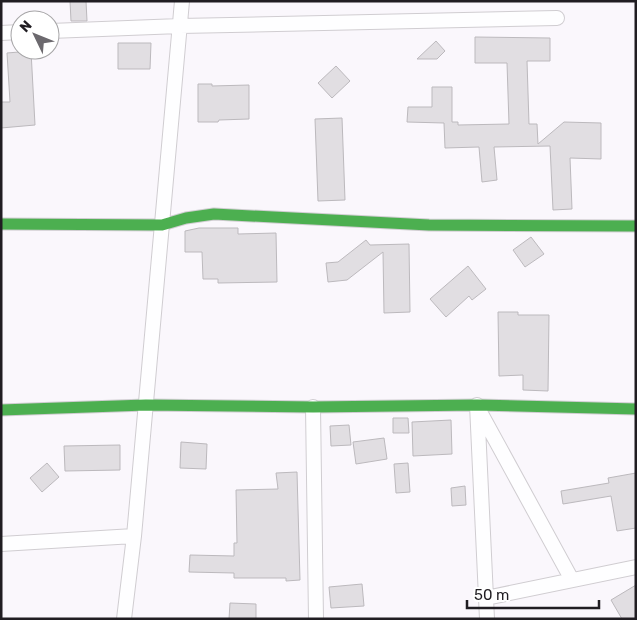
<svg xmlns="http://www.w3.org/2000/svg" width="637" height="620" font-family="Rubik,sans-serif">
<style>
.building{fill:#e1dee2;stroke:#bcb9bd}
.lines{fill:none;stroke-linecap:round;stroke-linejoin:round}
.street-casing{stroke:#d0cdd1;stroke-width:16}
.fast-casing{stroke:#d0cdd1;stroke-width:13}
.street{stroke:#fefeff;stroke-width:14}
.fast{stroke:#4caf50;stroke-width:11}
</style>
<rect width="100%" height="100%" fill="#faf7fc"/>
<path class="building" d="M70 1H86L87 21H71Z
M475 37 550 38V61H527L529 124H537L538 144 564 122 601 123V159L570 158 572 209 553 210 550 146 494 147 497 180 482 182 479 147 445 148 444 123 407 122 408 107H432V87H452V122H458V125L509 124 507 63H475Z
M436 41 445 51 437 59H417Z
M118 43H151L150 69H118Z
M31 51 35 125 1 128V102H10L7 53Z
M336 66 350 81 332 98 318 83Z
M198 84H212V86L249 85V119L219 120 218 122H198Z
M342 118 345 200 318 201 315 119Z
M199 228H238V234L276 233 277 282 218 283V279H203L202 252H185V231Z
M531 237 544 254 525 267 513 250Z
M366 240 370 245 409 244 410 312 384 313 383 252 347 280 328 282 326 263 338 262Z
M468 266 486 289 472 300 469 296 446 317 430 299Z
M498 312H518V315H549L548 391 523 390V375L499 376Z
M393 418H408L409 433H393Z
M451 420 452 454 413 456 412 422Z
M349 425 351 445 331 446 330 426Z
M384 438 387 459 356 464 353 442Z
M181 442 207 444 206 469 180 468Z
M120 445V470L65 471 64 446Z
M47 463 59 477 42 492 30 478Z
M408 463 410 492 396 493 394 464Z
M297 472 300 580 286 581V578H234V573L189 572 190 555 234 556V543H237L236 490 278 489 276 473Z
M636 473V528L617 531 611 496 563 504 561 491 609 483 608 478Z
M465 486 466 505 452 506 451 488Z
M362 584 364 606 331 608 329 587Z
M636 585V619H622L611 600Z
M230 603 256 604V619H229Z"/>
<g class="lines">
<g class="street-casing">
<path id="street" d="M50 31 180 26 557 18
M1 33 20 32
M477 405 487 619
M313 407 316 619
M479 410 572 580
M1 544 134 536
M486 598 636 567
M124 619 134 536 182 1"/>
</g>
<g class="fast-casing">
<path id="fast" d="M1 224 162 225 186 218 214 214 429 225 636 226
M1 410 146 405 313 407 477 405 636 409"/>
</g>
<use href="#street" class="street"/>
<use href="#fast" class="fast"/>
</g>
<rect width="637" height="620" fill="none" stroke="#201d22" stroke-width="5"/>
<g transform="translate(35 35) rotate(313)"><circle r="24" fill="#ffffff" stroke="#a6a5a7"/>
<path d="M0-4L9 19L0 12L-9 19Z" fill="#6c696e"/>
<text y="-8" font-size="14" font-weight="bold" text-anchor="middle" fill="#201d22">N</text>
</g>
<path d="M467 600v8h132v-8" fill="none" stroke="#201d22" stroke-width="2.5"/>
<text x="474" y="600" font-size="15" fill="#201d22" stroke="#ffffff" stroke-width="4" paint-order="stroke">50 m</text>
</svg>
